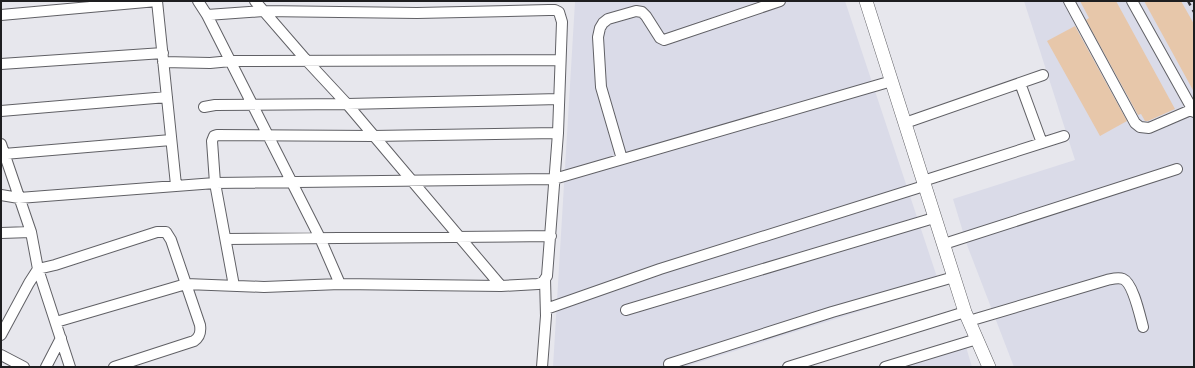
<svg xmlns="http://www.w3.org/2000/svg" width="1195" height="368" font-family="'Noto Serif',serif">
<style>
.built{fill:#dadbe8}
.building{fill:#e7c7aa}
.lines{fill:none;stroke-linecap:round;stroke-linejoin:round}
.minor-casing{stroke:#606065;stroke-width:12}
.major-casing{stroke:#606065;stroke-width:14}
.minor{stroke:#fff;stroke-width:10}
.major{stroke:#fff;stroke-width:13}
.rail{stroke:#323235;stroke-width:2.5;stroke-dasharray:5 5;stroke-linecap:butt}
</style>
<rect width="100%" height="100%" fill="#e7e7ed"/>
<path class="built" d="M578 1H845L940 286 684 367H553L575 2Z
M1024 1H1194V367H1014L967 245 953 199 1075 160Z
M964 340 972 367H875Z"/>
<path class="building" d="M1080 1H1116L1175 109 1148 121H1145L1141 114 1138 115 1086 20 1089 18Z
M1144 1H1181L1194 24V92Z
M1075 26 1127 121 1100 136 1047 41Z"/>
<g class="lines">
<g class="minor-casing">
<path id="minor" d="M157 1 176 185
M198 1 207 15 320 238 340 284
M255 1 307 61 347 104 501 286
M1069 1 1135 123 1140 127 1149 128 1193 109
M1132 1 1194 112
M1 15 157 1
M163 62 210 63 231 61 560 60
M1 64 163 53
M1020 83 1042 143
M204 107 215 105 347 104 559 99
M1 111 167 97
M905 123 1043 75
M1 144 31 232 38 269 70 367
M4 154 171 140
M622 159 601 87 598 37 600 28 603 23 608 19 636 11 642 12 646 16 660 38 664 40 780 1
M923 181 1064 136
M1 195 19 198 215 183 554 179 892 81
M1 233 31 232
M226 239 551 236
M944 244 1177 169
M234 286 215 183 212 141 214 136 217 135 373 136 558 133
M546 309 660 269 924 186
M626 310 934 218
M969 321 1107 280C1112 279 1118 277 1123 279 1133 283 1140 316 1143 327
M56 322 186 284 264 287 340 284 501 286 538 284 543 282 547 276 558 133 562 22 559 12 555 10H549L417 13 263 11 207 15
M1 335 29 283 38 269 55 265 157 232H166L171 240 200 325C201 332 200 337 194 341L114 367
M1 355 24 367
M669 364 832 312 954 277
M46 367 61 338
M542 367 546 316 545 279
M788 367 965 312
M885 367 977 339"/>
</g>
<g class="major-casing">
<path id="major" d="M866 1 965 312 989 367"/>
</g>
<use href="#minor" class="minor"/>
<use href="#major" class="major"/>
<path class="rail" d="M1188 1 1194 12"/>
</g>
<rect width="1195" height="368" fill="none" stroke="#1e1e20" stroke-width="4"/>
</svg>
